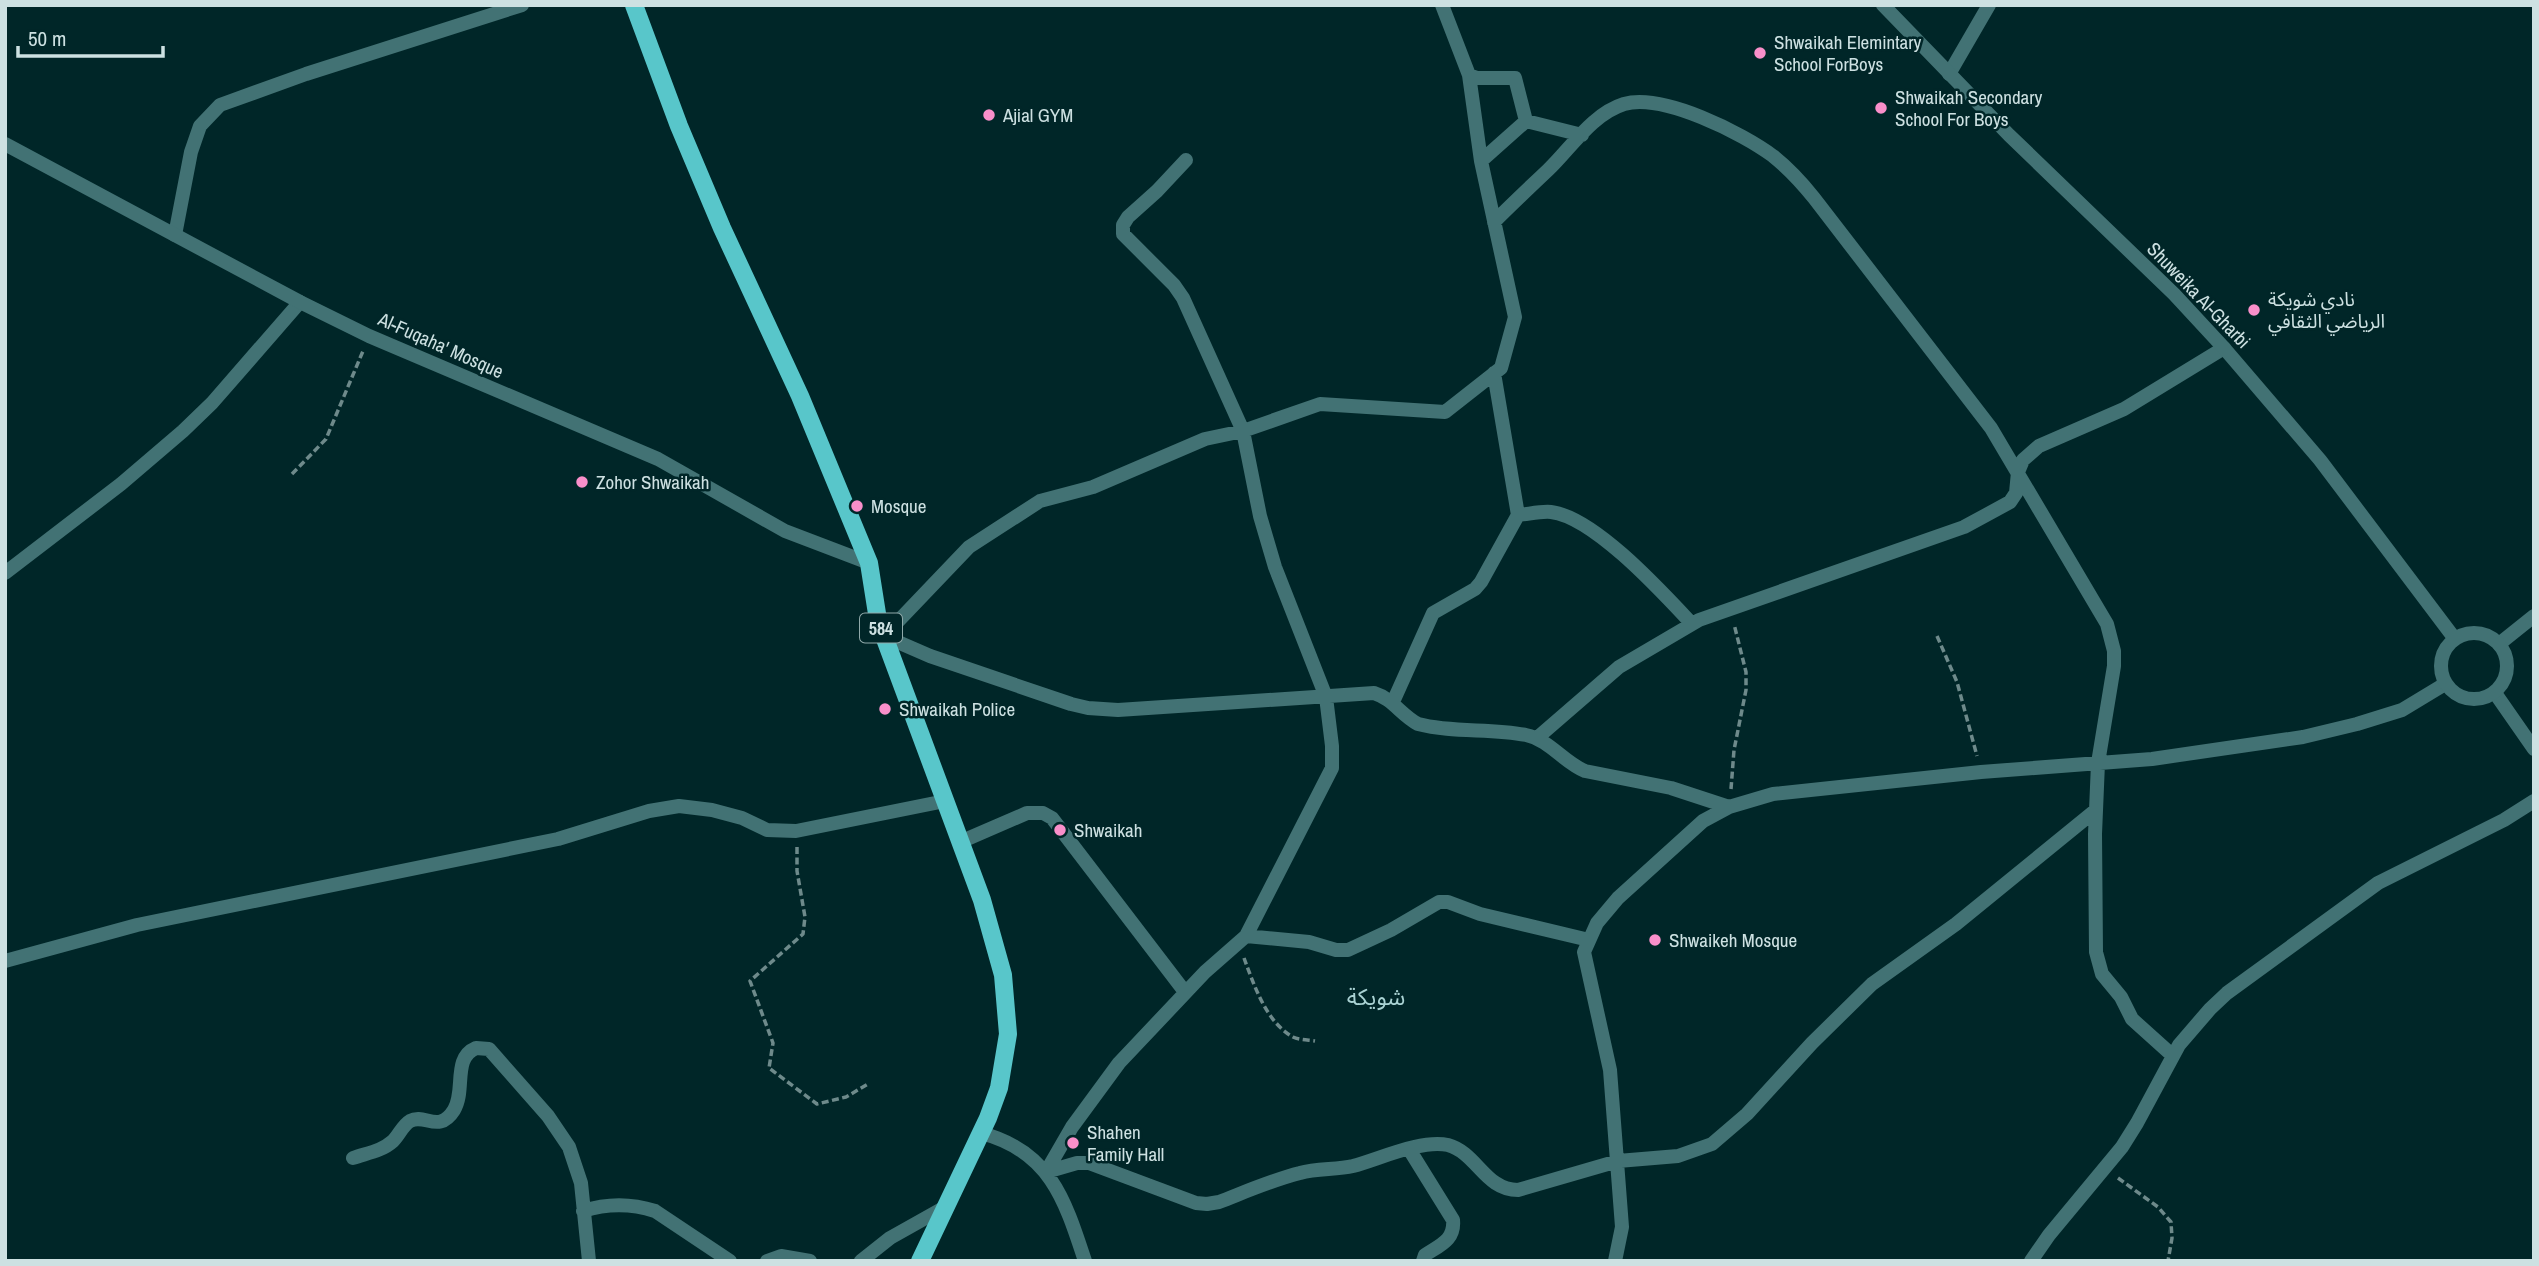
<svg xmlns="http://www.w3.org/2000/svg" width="2539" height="1266" font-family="'Archivo Narrow','Noto Sans Arabic',sans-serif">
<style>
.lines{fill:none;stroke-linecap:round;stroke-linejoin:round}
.path{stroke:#6e8a8b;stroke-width:3.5;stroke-dasharray:7 3.5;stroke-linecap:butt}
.minor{stroke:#427274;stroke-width:14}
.tertiary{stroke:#427274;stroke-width:14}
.primary{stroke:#58c6ca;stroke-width:18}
.poi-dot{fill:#f98fca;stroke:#002628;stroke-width:2.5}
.labels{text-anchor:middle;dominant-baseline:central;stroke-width:5;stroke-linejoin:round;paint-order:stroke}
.shield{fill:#002628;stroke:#90a9aa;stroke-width:2}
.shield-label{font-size:18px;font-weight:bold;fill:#cde1e2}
.poi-label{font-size:19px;fill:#cde1e2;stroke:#002628;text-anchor:start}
.street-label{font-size:19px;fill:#cde1e2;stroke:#002628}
.quarter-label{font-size:23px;fill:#a9d2d3;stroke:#002628}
</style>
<rect width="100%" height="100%" fill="#002628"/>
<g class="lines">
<path class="path" d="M292 474 326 439 363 351
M1937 636 1957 682 1977 756
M1731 789 1734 750 1746 690V672L1734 624
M797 847V871L805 917 803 934 750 981 773 1043 769 1068 817 1104 846 1097 868 1084
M1244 958C1254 985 1266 1022 1293 1037 1299 1040 1309 1040 1315 1041
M2118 1178 2158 1207 2171 1222 2172 1238 2168 1261"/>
<path class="minor" d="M1442 5 1469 75 1481 161 1515 317 1501 368 1445 412 1320 404 1243 431 1205 439 1093 487 1040 501 969 547 884 636 930 656 1071 704 1088 708 1118 710 1374 693C1393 699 1401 715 1418 724 1453 733 1491 728 1526 735 1550 740 1563 762 1585 771L1671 788 1729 807
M1949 74 1989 5
M1469 75 1477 78H1515L1526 121 1481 161
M1526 121 1582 135
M1494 222C1512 204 1530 187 1548 170 1571 148 1592 114 1624 104 1663 93 1742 133 1773 156 1788 168 1802 183 1814 198L1991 428 2107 624 2114 651V666L2098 763 2095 834 2096 952 2102 974 2121 997 2132 1019 2172 1055
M175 235 191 152 200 126 220 105 306 74 522 5
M1494 373 1518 515
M5 573 121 484 183 431 212 403 300 302
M2499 644 2534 616
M2495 693 2534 749
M1393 702 1433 613 1475 589 1481 582 1518 515C1529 514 1541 511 1551 512 1594 517 1662 592 1692 624
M1537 738 1619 667 1699 620 1964 527 2010 502 2016 493 2018 472 2023 460 2039 446 2124 409 2224 348
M960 842 1027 813H1043L1052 818 1185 992
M1246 936 1309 942 1336 950H1348L1391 930 1439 902H1448L1480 914 1589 940
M5 961 137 925 558 839 649 811 679 806 712 810 742 818 767 830 796 831 945 801
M981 1133C1050 1151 1065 1200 1085 1261
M1409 1149 1453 1220C1455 1240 1440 1245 1425 1255L1423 1261
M353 1158C367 1153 382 1151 393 1141 399 1135 403 1125 410 1121 425 1113 439 1134 454 1110 466 1090 452 1058 476 1048L489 1049 548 1116 569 1147 581 1183 589 1261
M1046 1172 1077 1163H1089L1196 1203 1207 1204 1219 1202C1245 1192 1272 1180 1300 1173 1317 1168 1336 1170 1353 1166 1379 1159 1422 1139 1448 1145 1477 1153 1485 1190 1518 1190L1618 1161 1678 1156 1712 1144 1747 1114 1812 1043 1872 984 1956 924 2096 810
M1046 1172 1072 1127 1119 1063 1205 972 1246 936 1332 768V746L1326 697 1275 567 1260 516 1243 431 1183 298 1174 285 1123 234V225L1128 217 1157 191 1186 160
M583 1211C608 1203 630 1203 655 1211L730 1261
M767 1261 781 1256 810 1261
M861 1261 890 1238 947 1206
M1615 1261 1622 1227 1610 1070 1584 952 1597 923 1618 898 1703 821 1729 807 1773 794 1981 772 2152 759 2303 737 2357 724 2402 710 2445 684
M2031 1261 2049 1235 2122 1147 2137 1123 2179 1045 2210 1009 2227 993 2378 883 2504 820 2534 801"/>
<path class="tertiary" d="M1883 5 2009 135 2174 294 2224 348 2320 460 2455 639
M5 144 300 302 369 336 658 459 785 531 869 563
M2441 666a33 33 0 1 1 66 0a33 33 0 1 1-66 0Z"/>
<path class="primary" d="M634 5 679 126 722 228 800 396 869 563 878 620 982 900 1003 975 1008 1034 999 1088 988 1118 920 1261"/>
</g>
<g class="poi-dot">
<circle cx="1760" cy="53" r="7"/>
<circle cx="1881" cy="108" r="7"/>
<circle cx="989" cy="115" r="7"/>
<circle cx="2254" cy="310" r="7"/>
<circle cx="582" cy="482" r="7"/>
<circle cx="857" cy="506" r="7"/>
<circle cx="885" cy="709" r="7"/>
<circle cx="1060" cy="830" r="7"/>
<circle cx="1655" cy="940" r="7"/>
<circle cx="1073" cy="1143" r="7"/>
</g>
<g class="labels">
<rect class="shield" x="860" y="613.5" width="42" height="29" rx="5"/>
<g class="shield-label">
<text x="881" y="628">584</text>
</g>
<g class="poi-label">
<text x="1774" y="42">Shwaikah Elemintary<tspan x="1774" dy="22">School ForBoys</tspan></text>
<text x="1895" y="97">Shwaikah Secondary<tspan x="1895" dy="22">School For Boys</tspan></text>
<text x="1003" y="115">Ajial GYM</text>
<text x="2268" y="299">نادي شويكة<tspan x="2268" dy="22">الرياضي الثقافي</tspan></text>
<text x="596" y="482">Zohor Shwaikah</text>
<text x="871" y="506">Mosque</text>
<text x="899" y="709">Shwaikah Police</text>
<text x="1074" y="830">Shwaikah</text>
<text x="1669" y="940">Shwaikeh Mosque</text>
<text x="1087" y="1132">Shahen<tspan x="1087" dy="22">Family Hall</tspan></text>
</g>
<g class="street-label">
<text transform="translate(2199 295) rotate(46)">Shuweika Al-Gharbi</text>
<text transform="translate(441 345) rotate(24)">Al-Fuqaha' Mosque</text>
</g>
<g class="quarter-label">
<text x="1376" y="996">شويكة</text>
</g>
</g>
<rect width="2539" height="1266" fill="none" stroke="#cde1e2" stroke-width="14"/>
<path d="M18 46v10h145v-10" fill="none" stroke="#cde1e2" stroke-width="3.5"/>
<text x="28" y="46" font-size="21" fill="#cde1e2" stroke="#002628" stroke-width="5" paint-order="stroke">50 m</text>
</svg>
